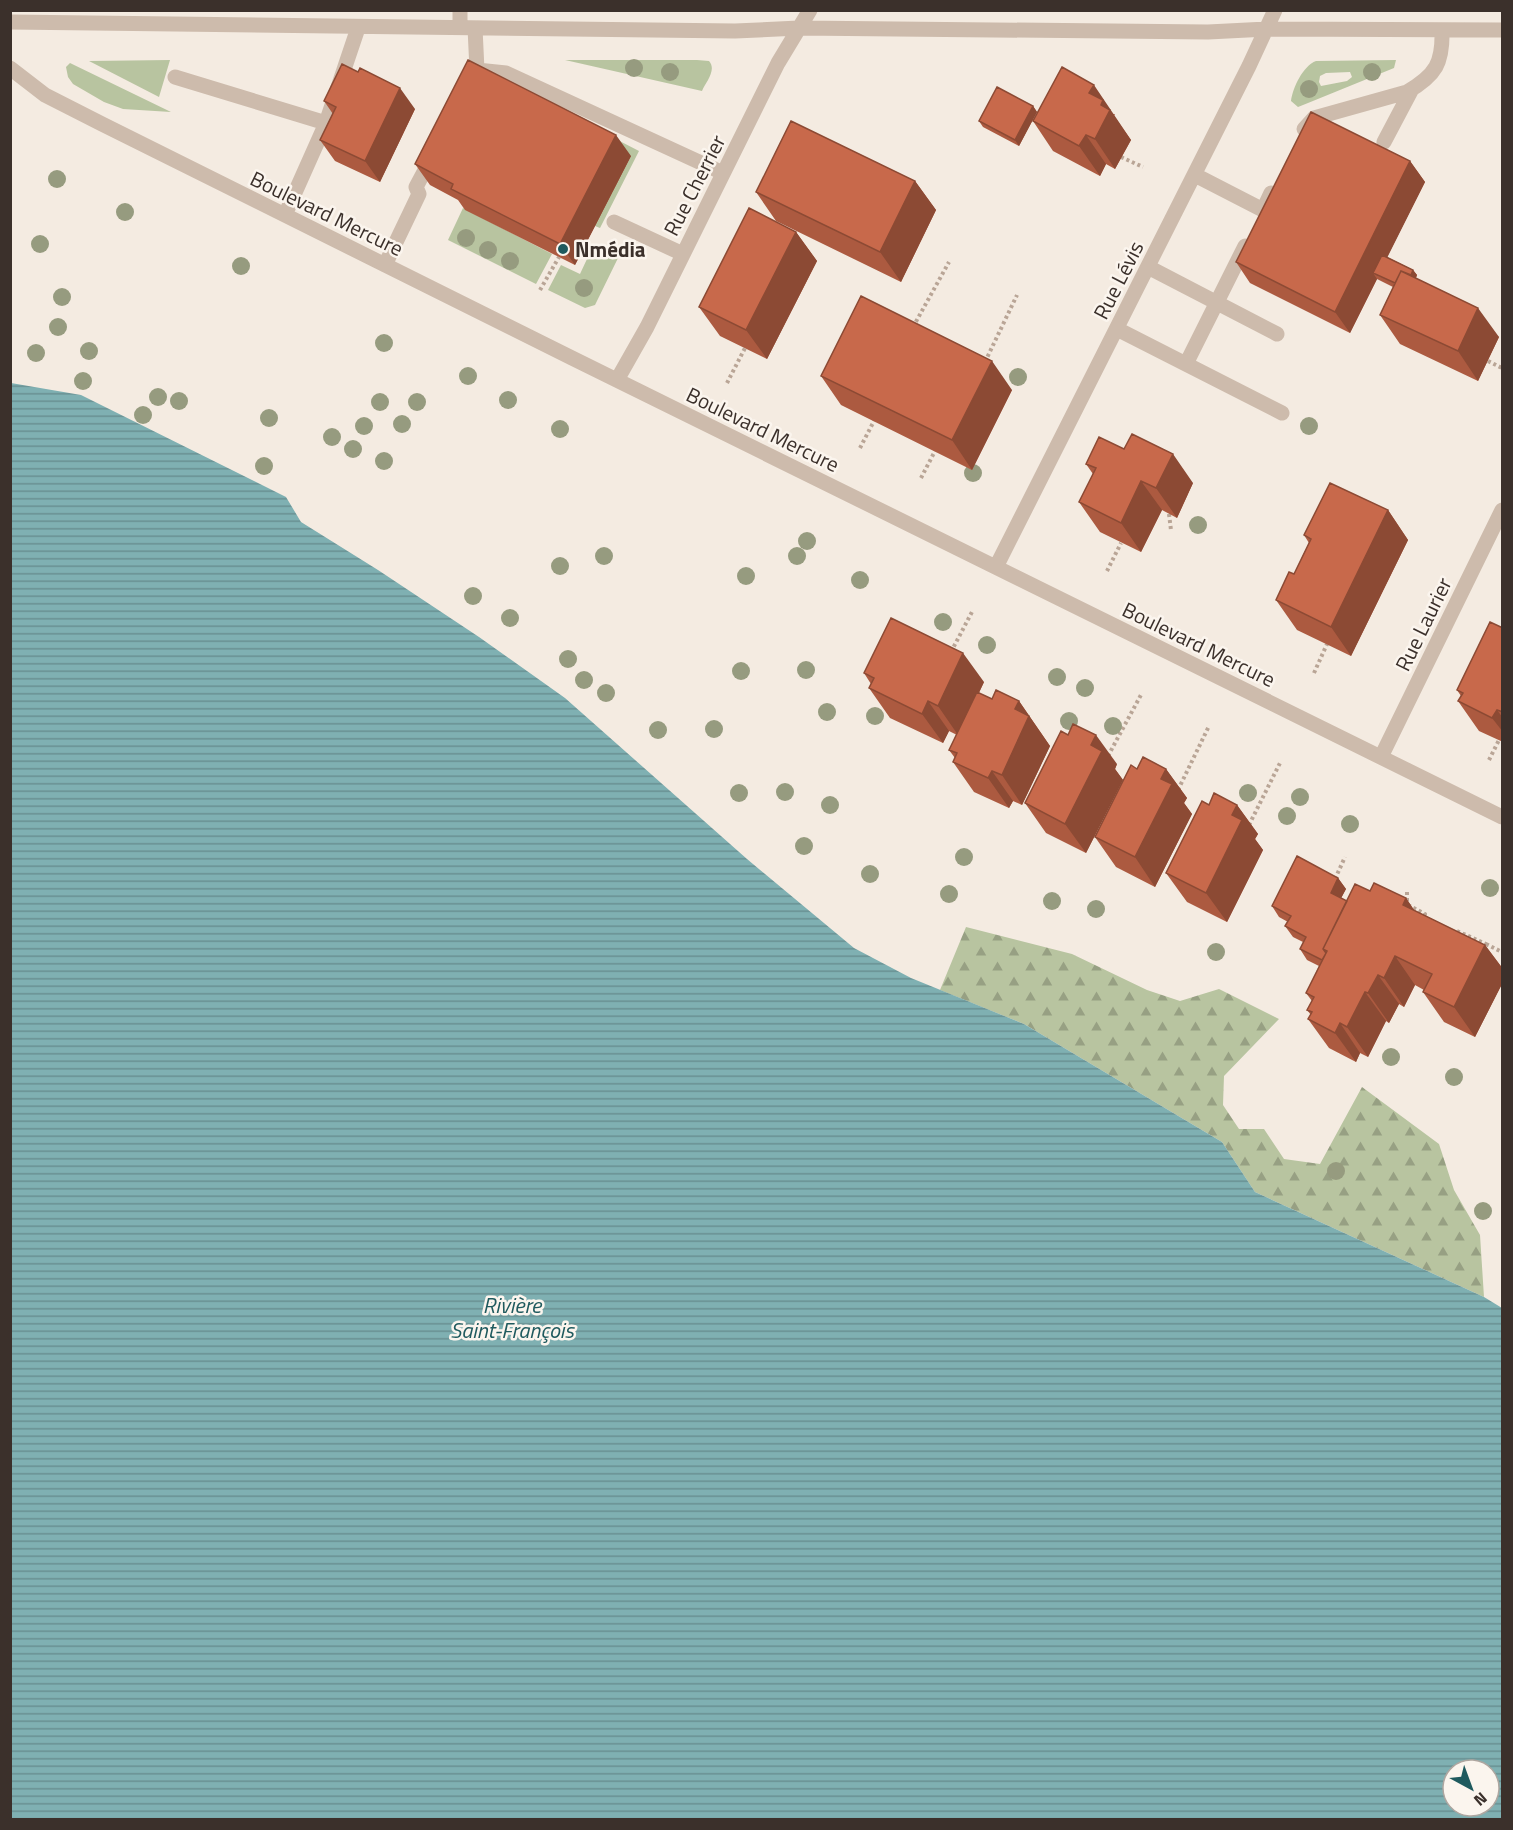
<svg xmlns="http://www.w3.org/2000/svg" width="1513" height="1830" font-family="'Titillium Web',sans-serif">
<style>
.grass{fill:#b8c4a0;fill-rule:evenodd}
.forest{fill:url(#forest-firs)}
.water{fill:url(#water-rules);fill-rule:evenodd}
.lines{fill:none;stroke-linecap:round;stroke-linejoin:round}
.path{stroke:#b9a596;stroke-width:4;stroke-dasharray:3 3;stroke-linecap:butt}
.minor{stroke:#cdbbac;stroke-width:15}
.tree{fill:#969b7f}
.wall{fill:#ac5a40}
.shaded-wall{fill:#8c4a34}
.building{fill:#c8694b;stroke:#8c4a34;stroke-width:1.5}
.poi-dot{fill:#1f5a5e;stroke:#fbf5ee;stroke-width:2}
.labels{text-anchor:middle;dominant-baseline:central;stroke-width:5;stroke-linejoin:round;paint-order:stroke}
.street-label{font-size:21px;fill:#3b302b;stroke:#fbf5ee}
.poi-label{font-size:21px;font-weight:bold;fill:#3b302b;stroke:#fbf5ee;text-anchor:start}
.water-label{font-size:22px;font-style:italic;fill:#1f5a5e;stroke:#fbf5ee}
</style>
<defs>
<pattern id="forest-firs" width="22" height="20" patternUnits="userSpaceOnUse" patternTransform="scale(1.5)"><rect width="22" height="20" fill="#b8c4a0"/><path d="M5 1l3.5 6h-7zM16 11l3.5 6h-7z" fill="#97a083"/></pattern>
<pattern id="water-rules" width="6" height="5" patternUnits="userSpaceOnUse" patternTransform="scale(1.5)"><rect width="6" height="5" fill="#7fb0b2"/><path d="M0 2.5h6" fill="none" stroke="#699091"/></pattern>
</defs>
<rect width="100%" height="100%" fill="#f4ebe1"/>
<path class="grass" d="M170 60 159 97 89 61Z
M565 60H697L709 61C717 70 706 82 702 91Z
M1396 60 1394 68 1308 103 1298 107 1291 101C1293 87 1303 66 1316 61ZM1350 72 1352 77 1347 81 1321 86 1319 82 1320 76 1326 73Z
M70 63 171 112 123 109 104 102 73 84 68 77 66 67Z
M606 134 639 151 600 228 595 226Z
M463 208 552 254 536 284 448 240Z
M594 244 619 256 595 305 585 308 548 290 561 265 580 274Z"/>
<path class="forest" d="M966 927 1072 954 1147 990 1180 1001 1219 989 1279 1019 1224 1076 1223 1105 1239 1129H1264L1284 1159 1320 1164 1362 1087 1439 1144 1454 1190 1480 1235 1484 1297 1255 1192 1222 1142 1024 1024 940 990Z"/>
<path class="water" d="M11 383 81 395 286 497 301 522 378 570 479 637 565 698 747 859 854 948 911 978 1024 1024 1222 1142 1255 1192 1484 1297 1502 1308V1819H11ZM1453 1770H1489V1806H1453Z"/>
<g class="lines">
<path class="path" d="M1121 157 1143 167
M540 290 559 257
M913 327 949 262
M1488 361 1502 368
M985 362 1017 295
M727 383 745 348
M860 448 874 421
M921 478 935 451
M1169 514 1171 530
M1107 571 1121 543
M951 652 973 610
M1314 673 1327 644
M1108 756 1142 693
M1489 760 1499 740
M1178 790 1209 726
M1249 825 1281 761
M1335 879 1345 857
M1407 892V905
M1408 905 1425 914 1422 920
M1457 931 1486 944 1484 949
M1486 944 1502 952"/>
<path class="minor" d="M10 22 735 31 799 28 1208 32 1267 29 1502 30
M460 27V10
M10 68 45 95 102 124 572 358 1502 817
M477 70 506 73 723 173
M175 77 326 123
M473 80 477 70 475 28
M1304 129 1314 118 1407 92C1436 75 1443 63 1442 30
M1384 142 1412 89
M1195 175 1263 210 1271 193
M285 215 326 123 358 28
M614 222 683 254
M385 265 419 194 416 187 432 157
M1148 267 1277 334
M1117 329 1282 413
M1186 364 1245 246
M617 380 647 327 778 63 810 10
M996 567 1249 66 1275 10
M1381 757 1502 510"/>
</g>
<g class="tree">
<circle cx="634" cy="68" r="9"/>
<circle cx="670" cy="72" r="9"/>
<circle cx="1372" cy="72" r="9"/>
<circle cx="1309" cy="89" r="9"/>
<circle cx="57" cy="179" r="9"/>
<circle cx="125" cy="212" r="9"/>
<circle cx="466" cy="238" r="9"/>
<circle cx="40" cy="244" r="9"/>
<circle cx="488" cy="250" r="9"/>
<circle cx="510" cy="261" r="9"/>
<circle cx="241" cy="266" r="9"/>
<circle cx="584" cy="288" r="9"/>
<circle cx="62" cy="297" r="9"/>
<circle cx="58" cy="327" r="9"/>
<circle cx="384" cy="343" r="9"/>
<circle cx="89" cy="351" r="9"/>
<circle cx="36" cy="353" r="9"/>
<circle cx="468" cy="376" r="9"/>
<circle cx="1018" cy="377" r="9"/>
<circle cx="83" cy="381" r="9"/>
<circle cx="158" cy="397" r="9"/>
<circle cx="508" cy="400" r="9"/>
<circle cx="179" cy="401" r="9"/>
<circle cx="380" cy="402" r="9"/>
<circle cx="417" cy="402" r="9"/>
<circle cx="143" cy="415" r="9"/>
<circle cx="269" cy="418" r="9"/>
<circle cx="402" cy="424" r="9"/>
<circle cx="364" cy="426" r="9"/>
<circle cx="1309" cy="426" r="9"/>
<circle cx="560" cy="429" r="9"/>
<circle cx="332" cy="437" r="9"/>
<circle cx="353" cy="449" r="9"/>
<circle cx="384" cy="461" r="9"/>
<circle cx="264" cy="466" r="9"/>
<circle cx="973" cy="473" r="9"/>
<circle cx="1198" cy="525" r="9"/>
<circle cx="807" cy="541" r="9"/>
<circle cx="604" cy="556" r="9"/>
<circle cx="797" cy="556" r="9"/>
<circle cx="560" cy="566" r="9"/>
<circle cx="746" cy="576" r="9"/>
<circle cx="860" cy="580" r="9"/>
<circle cx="473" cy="596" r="9"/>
<circle cx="510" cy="618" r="9"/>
<circle cx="943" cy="622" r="9"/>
<circle cx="987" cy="645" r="9"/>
<circle cx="568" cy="659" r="9"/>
<circle cx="806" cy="670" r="9"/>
<circle cx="741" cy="671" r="9"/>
<circle cx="1057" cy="677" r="9"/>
<circle cx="584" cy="680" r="9"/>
<circle cx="1085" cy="688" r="9"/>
<circle cx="606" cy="693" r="9"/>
<circle cx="827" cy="712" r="9"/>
<circle cx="875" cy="716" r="9"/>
<circle cx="1069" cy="721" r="9"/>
<circle cx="1113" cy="726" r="9"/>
<circle cx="714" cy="729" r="9"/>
<circle cx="658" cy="730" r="9"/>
<circle cx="785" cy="792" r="9"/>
<circle cx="739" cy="793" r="9"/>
<circle cx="1248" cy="793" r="9"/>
<circle cx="1300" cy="797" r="9"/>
<circle cx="830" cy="805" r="9"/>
<circle cx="1287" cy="816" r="9"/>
<circle cx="1350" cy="824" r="9"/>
<circle cx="804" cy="846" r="9"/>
<circle cx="964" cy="857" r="9"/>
<circle cx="870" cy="874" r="9"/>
<circle cx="1490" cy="888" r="9"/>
<circle cx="949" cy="894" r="9"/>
<circle cx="1052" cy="901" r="9"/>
<circle cx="1096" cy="909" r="9"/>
<circle cx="1216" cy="952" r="9"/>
<circle cx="1391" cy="1057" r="9"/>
<circle cx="1454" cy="1077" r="9"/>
<circle cx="1336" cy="1171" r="9"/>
<circle cx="1483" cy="1211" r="9"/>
</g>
<path class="wall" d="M324 101 415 109 380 182 335 161 320 140 333 114Z
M1033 106 1037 112 1019 146 983 127 979 121Z
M1115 114 1114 116 1131 140 1115 169 1106 164 1100 176 1053 151 1033 121Z
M631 156 575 265 465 210 458 200 430 185 415 164Z
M1410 161 1425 182 1387 257 1413 270 1417 275 1416 278 1499 337 1478 381 1400 344 1380 315 1393 287 1377 279 1350 333 1250 283 1236 262Z
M915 181 936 210 901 282 776 221 756 192Z
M796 232 817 261 767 359 720 336 699 307Z
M821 376 1012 390 972 470 841 405Z
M1086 464 1193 483 1177 518 1162 510 1141 552 1100 532 1079 502 1093 474Z
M1388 510 1408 540 1351 656 1297 630 1276 600 1294 574 1309 543 1304 535Z
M1503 628V742L1479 731 1458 701 1461 696 1457 690Z
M864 673 984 682 979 693 992 699 1019 701 1050 746 1022 805 1013 801 1009 808 974 792 953 762 955 758 949 750 957 735 949 731 943 743 890 718 869 688 871 684Z
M1117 764 1115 769 1123 780 1086 853 1046 833 1025 803Z
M1137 769H1166L1187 798 1184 803 1192 814 1155 887 1116 867 1095 837Z
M1209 805H1237L1258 834 1255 839 1263 850 1227 922 1187 902 1166 873Z
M1338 878 1346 889 1341 898 1347 901 1370 891 1406 898 1414 910 1485 945 1503 969V982L1475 1037 1444 1022 1423 992 1424 990 1415 985 1404 1007 1399 1004 1389 1023 1386 1021 1368 1057 1360 1053 1356 1062 1329 1048 1308 1019 1311 1015 1307 1010 1312 1001 1306 993 1319 966 1307 960 1300 949 1303 942 1293 937 1285 926 1288 922 1279 917 1272 906Z"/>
<path class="shaded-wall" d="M1094 85 1131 140 1115 169 1095 139 1089 93Z
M400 88 415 109 380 182 365 161Z
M1033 106 1037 112 1019 146 1015 140Z
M616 135 631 156 575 265 560 244Z
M1086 135 1106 164 1100 176 1079 146Z
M1410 161 1425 182 1378 276 1373 273 1377 279 1350 333 1335 312Z
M915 181 936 210 901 282 880 252Z
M796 232 817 261 767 359 746 330Z
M1413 270 1417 275 1409 294 1405 288Z
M1478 308 1499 337 1478 381 1458 351Z
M992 361 1012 390 972 470 952 440Z
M1173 454 1193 483 1177 518 1156 488Z
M1141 481 1162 510 1141 552 1121 523Z
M1388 510 1408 540 1351 656 1331 627Z
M963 653 984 682 958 735 938 706Z
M928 701 949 731 943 743 922 714Z
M1019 701 1050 746 1022 805 1002 775 1015 709Z
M1497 710 1503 718V732L1492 718Z
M1096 735 1117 764 1115 769 1123 780 1086 853 1065 824 1091 745Z
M1166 769 1187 798 1184 803 1192 814 1155 887 1135 857 1161 779Z
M992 771 1013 801 1009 808 988 778Z
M1237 805 1258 834 1255 839 1263 850 1227 922 1206 893 1232 815Z
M1338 878 1346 889 1338 904 1331 893Z
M1406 898 1426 928 1403 905Z
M1485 945 1503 969V982L1475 1037 1454 1007Z
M1395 956 1415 985 1404 1007 1384 978Z
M1378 975 1399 1004 1389 1023 1368 993Z
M1365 992 1386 1021 1368 1057 1347 1027Z
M1340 1023 1360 1053 1356 1062 1335 1033Z"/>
<path class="building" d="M468 60 616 135 560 244 451 189 453 184 415 164Z
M342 64 358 72 360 68 400 88 365 161 320 140 336 107 324 101Z
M1062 67 1094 85 1089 93 1103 100 1101 105 1110 110 1095 139 1086 135 1079 146 1033 121Z
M997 87 1033 106 1015 140 979 121Z
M1311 112 1410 161 1335 312 1236 262Z
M791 121 915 181 880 252 756 192Z
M749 208 796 232 746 330 699 307Z
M1382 255 1413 270 1411 275 1401 271 1395 283 1373 273Z
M1401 271 1478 308 1458 351 1380 315Z
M861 296 992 361 952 440 821 376Z
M1132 434 1173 454 1156 488 1141 481 1121 523 1079 502 1096 468 1086 464 1099 437 1124 449Z
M1330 483 1388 510 1331 627 1276 600 1289 572 1294 574 1311 539 1304 535Z
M891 618 963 653 938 706 928 701 922 714 869 688 874 678 864 673Z
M1490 622 1503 628V712L1497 710 1492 718 1458 701 1463 693 1457 690Z
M996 690 1019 701 1015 709 1029 716 1002 775 992 771 988 778 953 762 957 753 949 750 977 692 992 699Z
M1073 724 1096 735 1091 745 1102 751 1065 824 1025 803 1061 731 1068 735Z
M1143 757 1166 769 1161 779 1172 784 1135 857 1095 837 1131 765 1137 769Z
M1214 793 1237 805 1232 815 1242 820 1206 893 1166 873 1202 801 1209 805Z
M1297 856 1338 878 1331 893 1347 901 1323 949 1326 953 1322 960 1300 949 1306 937 1285 926 1291 916 1272 906Z
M1374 883 1406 898 1403 905 1485 945 1454 1007 1423 992 1432 974 1395 956 1384 978 1378 975 1368 993 1365 992 1347 1027 1340 1023 1335 1033 1308 1019 1312 1012 1307 1010 1314 997 1306 993 1327 951 1323 949 1355 884 1370 891Z"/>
<circle class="poi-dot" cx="563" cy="249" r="6"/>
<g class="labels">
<g class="street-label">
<text transform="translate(694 185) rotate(-63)">Rue Cherrier</text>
<text transform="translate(327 213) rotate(26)">Boulevard Mercure</text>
<text transform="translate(1118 280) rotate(-63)">Rue Lévis</text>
<text transform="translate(763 429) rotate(26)">Boulevard Mercure</text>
<text transform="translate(1423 624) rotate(-64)">Rue Laurier</text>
<text transform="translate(1199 644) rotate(26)">Boulevard Mercure</text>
</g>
<g class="poi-label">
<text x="575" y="249">Nmédia</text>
</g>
<g class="water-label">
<text x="512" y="1305">Rivière<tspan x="512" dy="25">Saint-François</tspan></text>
</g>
</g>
<rect width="1513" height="1830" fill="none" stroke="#3b302b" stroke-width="24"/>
<g transform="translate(1471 1788) rotate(139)"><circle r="28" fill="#fbf5ee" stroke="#aea6a0" stroke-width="1.5"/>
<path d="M0-4.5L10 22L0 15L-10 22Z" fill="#1f5a5e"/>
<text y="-9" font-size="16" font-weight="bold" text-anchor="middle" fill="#3b302b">N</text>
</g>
</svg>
